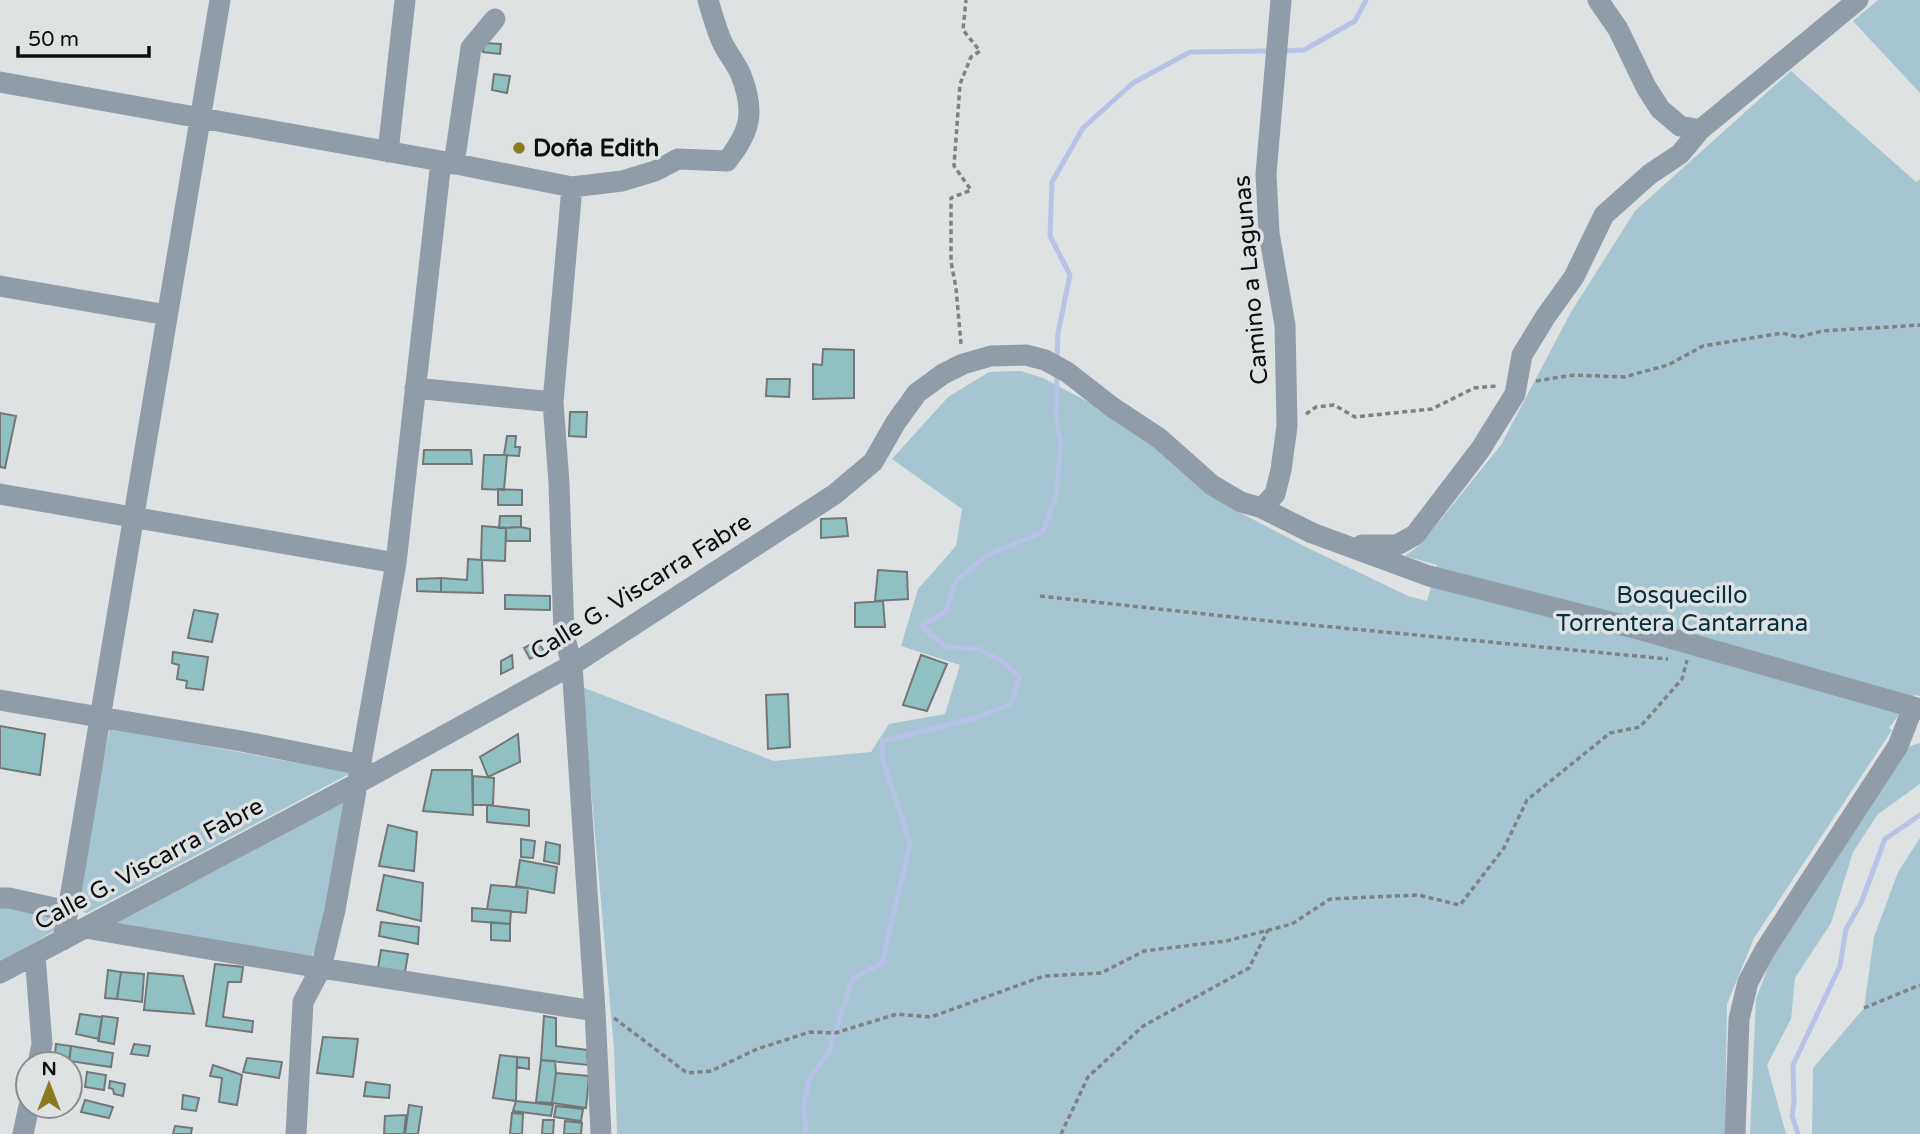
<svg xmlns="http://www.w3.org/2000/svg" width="1920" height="1134" font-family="'Varela Round',sans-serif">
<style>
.green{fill:#a5c5d1}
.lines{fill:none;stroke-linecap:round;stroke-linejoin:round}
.stream{stroke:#b8c2e6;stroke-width:5}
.building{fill:#90c1c2;stroke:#737777;stroke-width:2}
.path{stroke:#7f8182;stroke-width:3.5;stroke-dasharray:5 3.5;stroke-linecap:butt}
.minor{stroke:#909da9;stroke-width:21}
.poi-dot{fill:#8c7a1f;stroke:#dee2e3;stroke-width:2.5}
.labels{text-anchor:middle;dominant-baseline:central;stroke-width:7;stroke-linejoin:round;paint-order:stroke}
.poi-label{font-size:24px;font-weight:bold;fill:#0d0e0f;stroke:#dee2e3;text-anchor:start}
.street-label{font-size:24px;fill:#0d0e0f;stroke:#dee2e3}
.park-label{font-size:24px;fill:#06303c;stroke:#dee2e3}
</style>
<rect width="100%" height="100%" fill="#dee2e3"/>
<path class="green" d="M1878 0H1920V93L1853 21Z
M1791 71 1916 182 1920 179V696L1914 695 1889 728 1892 730 1754 938 1727 1004 1725 1134H617L614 1049 582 687 774 761 871 752 889 724 945 714 960 665 901 646 918 589 956 546 962 509 892 459 948 397 989 372 1021 371 1043 378 1149 434 1229 507 1306 547 1408 596 1427 601 1437 565 1405 556 1421 544 1501 445 1571 312 1635 211Z
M110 728 351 773 87 913 73 910Z
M1920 743V784L1878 814 1853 852 1831 923 1795 978 1791 1019 1767 1065 1786 1134H1750L1756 999 1773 954 1892 770 1910 746Z
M350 798 334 905 311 958 109 925Z
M1920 838V1134H1812L1813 1068 1864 1008 1874 937 1898 872Z
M0 905 47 913 54 921V931L0 962Z"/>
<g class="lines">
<path class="stream" d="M1281 51 1304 50 1355 21 1366 0
M1057 359 1058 333 1070 275 1050 236 1052 182 1083 128 1133 83 1190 52 1271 51
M806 1134 804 1102 809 1079 829 1052 853 978 882 963 910 844 883 761 882 741 978 717 1011 704 1020 677 1000 660 978 649 946 647 921 626 946 611 956 581 986 556 1043 532 1056 495 1061 444 1056 418 1057 373
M1798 1134 1792 1116 1794 1102 1793 1065 1840 966 1846 929 1861 903 1885 839 1920 815"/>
</g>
<path class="building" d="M484 43 501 44 500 54 483 52Z
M494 74 510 76 507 93 492 90Z
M823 349 854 350V398L813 399V364L822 365Z
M767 379H790L789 397 766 396Z
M570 412H587L586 437 569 436Z
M0 413 16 416 5 468 0 467Z
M507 436H516L515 447H520L519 456 504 455Z
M424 450H471L472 464H423Z
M484 455H507L504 490 482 489Z
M498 489 522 490V505H498Z
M500 516H521V527L499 528Z
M846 518 848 536 821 538V519Z
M482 526 506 528 505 561 481 560Z
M521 527 530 529V541H506V528Z
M468 559 482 560 483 593 441 592V578L467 580Z
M878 570 907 572 908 599 875 601Z
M441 578V592L417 591V579Z
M505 595 550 596V610L505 609Z
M883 601 885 627H855V603Z
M194 610 218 614 212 642 188 638Z
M537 641 544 651 530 659 524 648Z
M173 652 208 657 203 690 186 688 187 681 177 679 179 665 172 663Z
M512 655 513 668 501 674V661Z
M921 655 947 664 927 711 903 705Z
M788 694 790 747 768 749 766 695Z
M0 726 45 734 40 775 0 768Z
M518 734 520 762 488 777 480 757Z
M432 770H472L473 815 423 811Z
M473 776 494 778 493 805H473Z
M487 805 529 810V826L487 822Z
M388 825 417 832 414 871 379 866Z
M521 839 535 841 533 858 521 857Z
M546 842 560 845 559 864 544 861Z
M520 860 557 867 554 893 516 886Z
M384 875 423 883 421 921 377 910Z
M491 885 528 888 526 913 487 909Z
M472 908 511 911 510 924 472 921Z
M381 922 419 927 418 944 379 936Z
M491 922 510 924V941L491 940Z
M381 950 408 954 405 972 378 968Z
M215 964 243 967 241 982H228L223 1017 253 1021 252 1032 206 1026Z
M108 970 121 972 117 999 105 998Z
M121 972 144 974 142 1002 117 999Z
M148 973 183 976 194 1014 144 1010Z
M80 1014 102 1017 99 1039 76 1034Z
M102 1016 118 1018 114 1044 98 1041Z
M544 1016 556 1018V1046L587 1050 588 1065 541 1060Z
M323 1037 358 1039 353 1077 317 1073Z
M56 1044 71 1046 69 1064 54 1063Z
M134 1044 150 1046 148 1056 131 1054Z
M71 1046 113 1053 111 1067 69 1061Z
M500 1055 517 1057 516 1101 493 1098Z
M517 1057 529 1058V1069L517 1067Z
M247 1058 282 1062 279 1078 243 1072Z
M541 1060 555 1061 556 1073 552 1103 536 1102Z
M213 1065 242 1075 237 1105 219 1102 222 1078 210 1076Z
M87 1072 106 1075 104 1090 85 1087Z
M556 1073 589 1076 586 1108 552 1103Z
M110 1081 125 1084 123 1096 114 1094 113 1089 109 1088Z
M366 1082 390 1085 389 1098 364 1096Z
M183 1095 199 1098 196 1111 182 1109Z
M85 1100 113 1107 109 1118 81 1112Z
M516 1101 553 1105 551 1116 513 1111Z
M409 1105 422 1107 418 1134H405Z
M556 1106 583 1109 581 1121 554 1117Z
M512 1113 523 1114 522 1134H510Z
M406 1115 404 1134H384L385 1116Z
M543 1120H554L553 1134H542Z
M565 1121 582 1123 581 1134H564Z
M175 1126 192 1128 191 1134H173Z"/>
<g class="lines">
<path class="path" d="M961 344 956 288 951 262V198L971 190 954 166 960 84 971 57 980 51 963 30 966 0
M1536 381 1574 375 1624 377 1668 365 1703 346 1782 333 1799 337 1822 331 1920 325
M1306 414 1316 407 1334 405 1355 417 1432 409 1474 388 1497 386
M1040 596 1269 621 1668 659
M1864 1008 1920 985
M614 1018 687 1073 711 1071 757 1049 810 1032 835 1033 897 1014 931 1017 1044 976 1101 973 1144 951 1226 941 1292 924 1330 899 1418 895 1460 905 1504 848 1527 800 1610 733 1640 727 1682 679 1687 660
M1061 1134 1088 1077 1143 1026 1249 968 1268 930"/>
<path class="minor" d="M1598 0 1618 29 1646 87 1660 109 1680 126 1700 130 1858 0
M0 82 441 161 572 187 622 181 655 171 678 159 727 161C751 131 755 111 741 75 736 63 727 53 722 42 716 28 712 14 708 0
M388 152 405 0
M454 164 471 48 495 19
M572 187 553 402 559 483 564 635 572 665 595 1011 601 1134
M0 286 167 315
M415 388 553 402
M0 494 396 563
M1262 508 1275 494 1281 470 1287 426 1285 325 1269 233 1266 174 1281 0
M1362 545H1397L1415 535 1480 450 1515 394 1522 355 1546 316 1574 277 1604 215 1650 174 1680 154 1700 130
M0 700 241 741 362 765
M0 898H9L68 911
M85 928 321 968 595 1011
M63 940 220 0
M35 955 42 1044 38 1064
M0 973 360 782 572 665 835 494 873 462 896 422 917 393 943 374 963 364 991 356 1026 355 1045 360 1067 372 1112 407 1159 438 1212 485 1241 502 1262 508 1312 533 1429 576 1638 629 1920 709
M23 1134 29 1106
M296 1134 303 1002 321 968 335 910 396 563 441 161
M1735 1134 1739 1019 1748 982 1765 950 1898 746 1913 707"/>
</g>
<circle class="poi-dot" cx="519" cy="148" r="7"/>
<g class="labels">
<g class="poi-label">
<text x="533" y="148">Doña Edith</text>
</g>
<g class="street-label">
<text transform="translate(1251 280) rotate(-95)">Camino a Lagunas</text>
<text transform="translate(641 587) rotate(-32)">Calle G. Viscarra Fabre</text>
<text transform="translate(149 864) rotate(-28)">Calle G. Viscarra Fabre</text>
</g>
<g class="park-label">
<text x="1682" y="595">Bosquecillo<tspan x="1682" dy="28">Torrentera Cantarrana</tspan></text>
</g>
</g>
<g transform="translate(49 1085)"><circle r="33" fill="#dee2e3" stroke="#8a8d8e" stroke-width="2"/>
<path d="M0-5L12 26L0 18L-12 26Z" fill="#8c7a1f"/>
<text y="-10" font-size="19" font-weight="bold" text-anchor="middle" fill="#0d0e0f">N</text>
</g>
<path d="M18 46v10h131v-10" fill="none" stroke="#0d0e0f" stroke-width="3.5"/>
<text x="28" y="46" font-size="21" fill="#0d0e0f" stroke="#dee2e3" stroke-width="5" paint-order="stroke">50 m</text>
</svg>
